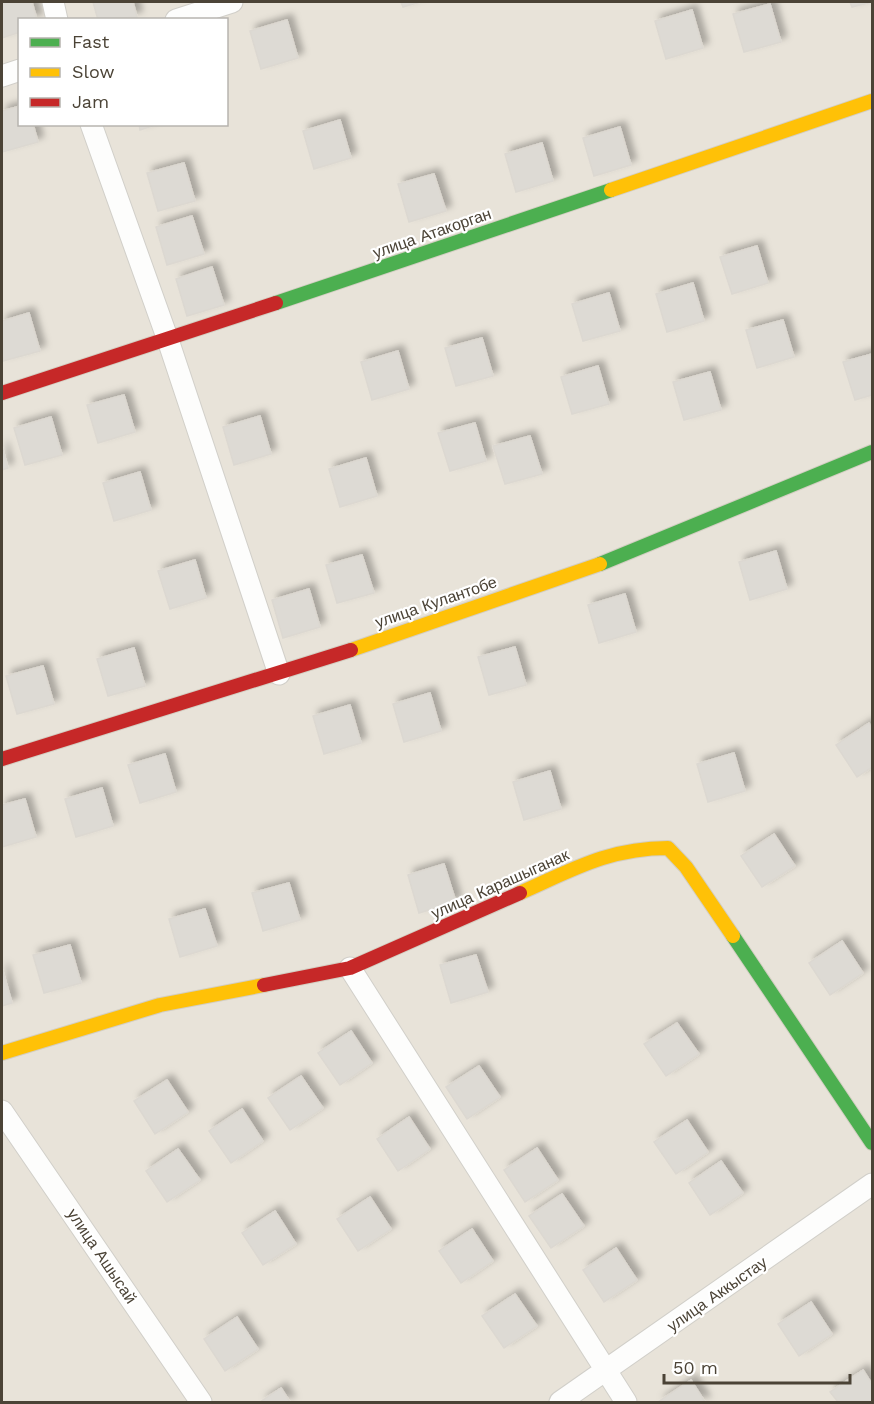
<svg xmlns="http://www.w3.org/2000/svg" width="874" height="1404" font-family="'Work Sans',sans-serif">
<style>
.residential{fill:#e8e3d9;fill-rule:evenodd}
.building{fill:#dddad4;stroke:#dcd8d1;stroke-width:1.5;filter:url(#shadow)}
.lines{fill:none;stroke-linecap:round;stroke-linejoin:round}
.street-casing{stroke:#d1cfc9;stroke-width:23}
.fast-casing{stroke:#d3cec2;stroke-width:16}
.slow-casing{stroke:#d3cec2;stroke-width:16}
.jam-casing{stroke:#d3cec2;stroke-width:16}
.street{stroke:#fdfdfc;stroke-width:21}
.fast{stroke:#4caf50;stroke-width:14}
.slow{stroke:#ffc107;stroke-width:14}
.jam{stroke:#c62828;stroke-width:14}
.labels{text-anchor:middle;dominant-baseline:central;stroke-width:4.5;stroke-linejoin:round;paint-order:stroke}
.street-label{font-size:16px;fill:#4b4336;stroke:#fff}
</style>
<defs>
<filter id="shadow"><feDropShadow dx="5.5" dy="-5.5" stdDeviation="3" flood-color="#0004"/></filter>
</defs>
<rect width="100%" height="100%" fill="#f3f1ec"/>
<path class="residential" d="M2 2H872V1402H2ZM20 20H226V124H20Z"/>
<path class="building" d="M2 2H32L37 20H20V32L2 38Z
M93 2H133L137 17 98 20Z
M401 2H420L403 7Z
M850 2H872L852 7Z
M770 4 781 42 744 52 733 14Z
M692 10 703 48 666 59 655 21Z
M287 20 298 58 261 69 250 31Z
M20 106V124H33L38 142 2 152V111Z
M340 120 351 158 314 169 303 131Z
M139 124H158L140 130Z
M620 127 631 165 594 176 583 138Z
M542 143 553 181 516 192 505 154Z
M184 163 195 201 158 211 147 173Z
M434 174 446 211 409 222 398 184Z
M192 216 204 254 167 265 156 227Z
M757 246 768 283 732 294 720 257Z
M212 267 224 305 187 316 176 279Z
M693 283 704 321 667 332 656 294Z
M609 293 620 331 583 341 572 304Z
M29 313 40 351 3 361 2 321Z
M783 320 794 357 757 368 746 330Z
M482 338 493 376 456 386 445 348Z
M398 351 409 389 372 400 361 362Z
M872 354V395L855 400 843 362Z
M598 366 609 404 572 414 561 377Z
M710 372 721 410 684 420 673 382Z
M124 395 135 432 98 443 87 405Z
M260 416 271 454 234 465 223 427Z
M51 417 62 455 25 465 14 428Z
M475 423 486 461 450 471 438 433Z
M530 436 542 474 505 484 493 446Z
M2 446 8 468 2 470Z
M366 458 377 496 340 507 329 469Z
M140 472 151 510 114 521 103 483Z
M776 551 787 589 750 600 739 562Z
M362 555 374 593 337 603 326 565Z
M195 560 206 598 170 609 158 571Z
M309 589 320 627 283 638 272 600Z
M625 594 636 632 599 643 588 605Z
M515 647 526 685 489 695 478 657Z
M134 648 145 686 108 696 97 659Z
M43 666 54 704 17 714 6 676Z
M430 693 441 731 404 742 393 704Z
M350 705 361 743 324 754 313 716Z
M869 723 872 729V767L857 777 836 745Z
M734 753 745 791 708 802 697 764Z
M165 754 176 792 140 803 128 765Z
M550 771 561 809 524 820 513 782Z
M102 788 113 826 76 837 65 799Z
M25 799 36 837 2 847V805Z
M774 834 795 866 762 887 741 856Z
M444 864 456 902 419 913 408 875Z
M289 883 300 920 263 931 252 893Z
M205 909 217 946 180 957 169 919Z
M842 941 863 973 830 995 809 963Z
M70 945 81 983 44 993 33 955Z
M476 955 488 992 451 1003 440 965Z
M2 968 12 1003 2 1006Z
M677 1023 699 1054 666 1076 644 1044Z
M351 1031 372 1063 340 1085 318 1053Z
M479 1066 500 1097 467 1119 446 1087Z
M301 1076 323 1108 290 1130 268 1098Z
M167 1080 188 1112 155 1134 134 1101Z
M242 1109 263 1141 231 1163 209 1131Z
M409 1117 430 1149 398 1171 377 1139Z
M687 1120 708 1152 676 1174 654 1142Z
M537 1148 558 1180 525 1202 504 1170Z
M178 1149 200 1180 167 1202 146 1171Z
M721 1161 743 1193 710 1215 689 1183Z
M562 1194 584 1226 551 1248 529 1216Z
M370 1197 391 1229 358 1251 337 1219Z
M275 1211 296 1244 263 1265 242 1233Z
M472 1229 493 1261 461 1283 439 1251Z
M616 1248 637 1280 604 1302 583 1270Z
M515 1294 537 1326 504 1348 482 1316Z
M811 1302 832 1334 799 1356 778 1324Z
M237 1317 258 1349 225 1371 204 1339Z
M863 1370 872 1384V1402H838L830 1392Z
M691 1380 705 1402H658Z
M281 1388 290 1402H260Z"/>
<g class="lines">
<g class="street-casing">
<path id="street" d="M53 2 57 20
M176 20 232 2
M2 76 20 70
M91 124 168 340 279 674
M350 968 626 1402
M2 1111 201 1402
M560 1402 872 1184"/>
</g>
<g class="fast-casing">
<path id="fast" d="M276 303 611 190
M600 564 872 452
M733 936 872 1143"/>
</g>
<g class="slow-casing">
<path id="slow" d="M611 190 872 101
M351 650 600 564
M520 893C572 870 609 848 668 848L686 867 733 936
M2 1053 160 1005 264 985"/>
</g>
<g class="jam-casing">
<path id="jam" d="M2 393 276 303
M2 759 351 650
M264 985 350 968 520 893"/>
</g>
<use href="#street" class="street"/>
<use href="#fast" class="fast"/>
<use href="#slow" class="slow"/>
<use href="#jam" class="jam"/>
</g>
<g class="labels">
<g class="street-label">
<text transform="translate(432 233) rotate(-19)">улица Атакорган</text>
<text transform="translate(436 602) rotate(-19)">улица Кулантобе</text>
<text transform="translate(500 884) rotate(-24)">улица Карашыганак</text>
<text transform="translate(102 1256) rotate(56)">улица Ашысай</text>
<text transform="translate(717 1294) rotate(-35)">улица Аккыстау</text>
</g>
</g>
<rect width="874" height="1404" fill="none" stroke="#4b4336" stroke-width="6"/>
<rect x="18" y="18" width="210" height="108" fill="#ffffff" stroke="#b7b4af" stroke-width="1.5"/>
<rect x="30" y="38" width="30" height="9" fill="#4caf50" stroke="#b7b4af" stroke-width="1.5"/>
<text x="72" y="48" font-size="18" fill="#4b4336">Fast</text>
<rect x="30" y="68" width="30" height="9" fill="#ffc107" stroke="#b7b4af" stroke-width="1.5"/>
<text x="72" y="78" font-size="18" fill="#4b4336">Slow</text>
<rect x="30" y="98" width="30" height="9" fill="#c62828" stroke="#b7b4af" stroke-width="1.5"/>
<text x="72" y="108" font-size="18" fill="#4b4336">Jam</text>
<path d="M664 1374v9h186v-9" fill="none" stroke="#4b4336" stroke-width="3"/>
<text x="673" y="1374" font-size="18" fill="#4b4336" stroke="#ffffff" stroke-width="4.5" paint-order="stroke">50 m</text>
</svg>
